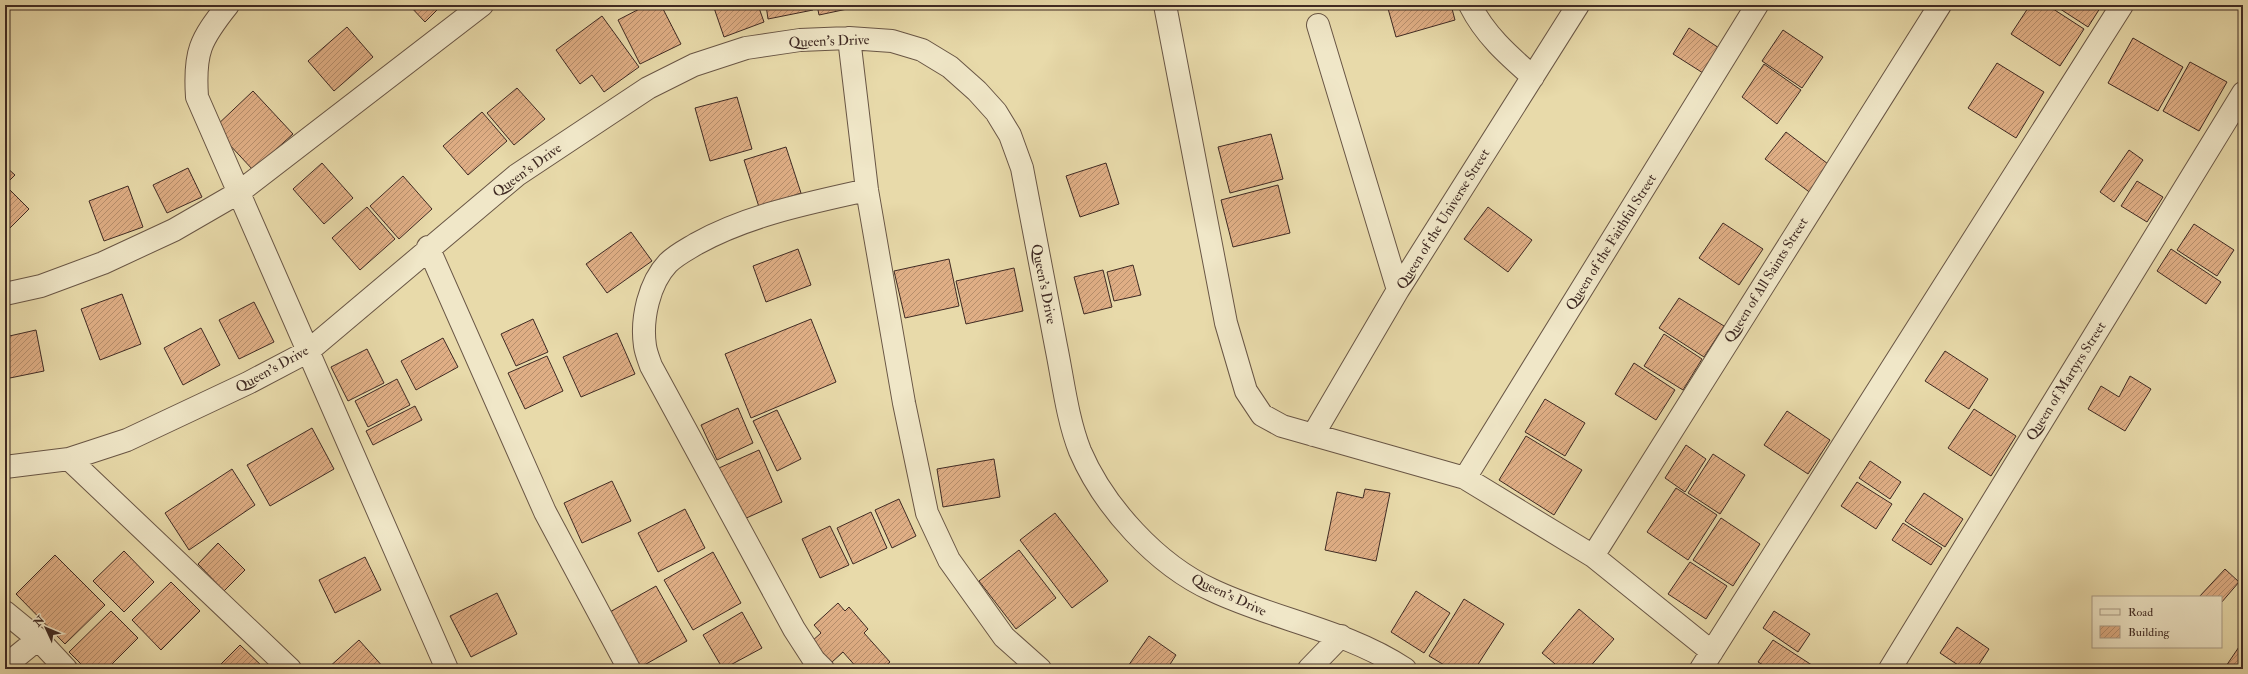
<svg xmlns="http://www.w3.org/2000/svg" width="2248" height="674" font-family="'IM FELL Double Pica',serif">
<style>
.building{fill:url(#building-hatch);stroke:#3f2a23}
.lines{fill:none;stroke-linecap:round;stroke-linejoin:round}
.minor-casing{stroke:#695645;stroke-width:24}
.minor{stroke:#f0e7c8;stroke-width:22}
.labels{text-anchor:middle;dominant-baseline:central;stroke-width:3;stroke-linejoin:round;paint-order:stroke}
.street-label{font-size:14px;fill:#3f2a23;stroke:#f0e7c8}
</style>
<defs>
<pattern id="building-hatch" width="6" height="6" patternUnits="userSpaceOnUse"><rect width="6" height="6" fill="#dfae85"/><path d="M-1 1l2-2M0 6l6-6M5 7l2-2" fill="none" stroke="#b68e6c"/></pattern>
</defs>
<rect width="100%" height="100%" fill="#e8daaa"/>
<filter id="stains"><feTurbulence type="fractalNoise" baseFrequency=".005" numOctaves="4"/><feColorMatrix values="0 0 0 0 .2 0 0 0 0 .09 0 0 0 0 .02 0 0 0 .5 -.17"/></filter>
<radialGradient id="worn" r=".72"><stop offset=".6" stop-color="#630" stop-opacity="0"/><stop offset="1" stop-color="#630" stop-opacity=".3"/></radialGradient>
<path class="building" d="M409 5H442L425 22Z
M647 5H661L681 44 640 64 618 20Z
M713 5H758L764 22 724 37Z
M766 5H812L813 10 768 19Z
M817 5H866L819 15Z
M1387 5H1451L1455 20 1396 37Z
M2030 5H2047L2084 29 2060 66 2011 34Z
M2054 5H2102L2088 27Z
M602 16 639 67 604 92 592 75 580 84 556 50Z
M347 27 373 57 334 91 308 61Z
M1689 28 1719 48 1703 73 1673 54Z
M1783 30 1823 57 1802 88 1762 61Z
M2133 38 2183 67 2158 111 2108 83Z
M2190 62 2227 82 2199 131 2163 111Z
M1997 63 2044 92 2016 138 1968 108Z
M1764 64 1801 90 1777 124 1742 97Z
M517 88 545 119 514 145 487 113Z
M253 91 293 134 253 170 214 128Z
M737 97 752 149 710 161 695 108Z
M482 112 507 141 468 175 443 146Z
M1786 132 1832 167 1812 194 1765 159Z
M1271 134 1283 179 1230 193 1218 147Z
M786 147 801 193 759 207 744 160Z
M2129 150 2143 160 2114 202 2100 192Z
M322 163 353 198 324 224 293 189Z
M1106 163 1119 204 1080 217 1066 176Z
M5 166 15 175 5 185Z
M188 168 202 197 167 213 153 185Z
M403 176 432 209 399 239 370 206Z
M2137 181 2163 197 2147 222 2121 206Z
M1278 185 1290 233 1233 247 1221 200Z
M6 186 29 209 5 233V187Z
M128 186 143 227 104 241 89 201Z
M367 207 395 239 360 270 332 238Z
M1488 207 1532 240 1508 272 1464 239Z
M1723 223 1763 249 1739 285 1699 258Z
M2194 224 2234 250 2217 276 2177 250Z
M631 232 652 261 607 293 586 264Z
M798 249 811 285 766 302 753 266Z
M2171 249 2221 282 2206 304 2157 271Z
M949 259 959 306 905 318 894 271Z
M1133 265 1141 295 1114 301 1107 272Z
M1014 268 1023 311 966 324 956 281Z
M1103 270 1112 307 1084 314 1074 277Z
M122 294 141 344 100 360 81 309Z
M1679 298 1724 326 1704 357 1659 328Z
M254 302 274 342 239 359 219 320Z
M533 319 548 352 516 366 501 334Z
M811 319 836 382 751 418 725 354Z
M201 328 220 365 183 385 164 348Z
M36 330 44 371 5 379V337Z
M617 333 635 374 581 397 563 357Z
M1664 334 1702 359 1683 390 1644 366Z
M443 338 458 367 416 390 401 361Z
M367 349 384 383 348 401 331 367Z
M1945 351 1988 379 1969 409 1925 381Z
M547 356 563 391 525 409 508 373Z
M1634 363 1675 390 1656 420 1615 394Z
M2130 376 2151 389 2125 431 2088 409 2101 386 2119 397Z
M397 379 410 405 368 427 355 401Z
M1545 399 1585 423 1565 456 1525 432Z
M415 406 422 420 373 445 366 431Z
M738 408 753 443 717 460 701 425Z
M1974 409 2016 436 1991 476 1948 448Z
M777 410 801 459 777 471 753 421Z
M1787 411 1830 440 1808 474 1764 445Z
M312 428 334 469 270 506 247 465Z
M1526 436 1582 470 1554 515 1499 480Z
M1686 445 1706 459 1685 492 1665 478Z
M759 450 782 502 742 520 719 468Z
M1713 454 1745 475 1720 514 1688 493Z
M994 459 1000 497 943 507 937 469Z
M1870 461 1901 482 1890 499 1859 478Z
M232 469 255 505 189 550 165 513Z
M612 481 631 521 582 543 564 503Z
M1857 482 1892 504 1876 529 1841 506Z
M1676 488 1717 515 1688 560 1647 532Z
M1365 489 1390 493 1376 561 1325 550 1337 492 1363 498Z
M1924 493 1963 519 1945 547 1905 521Z
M899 499 916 536 892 548 875 510Z
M685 509 705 548 658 572 638 533Z
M871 512 887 548 853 564 837 528Z
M1055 513 1108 581 1072 608 1020 540Z
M1721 518 1760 544 1733 586 1693 560Z
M1903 523 1942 548 1931 565 1892 540Z
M830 526 849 565 820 578 802 539Z
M218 543 245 570 224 591 198 564Z
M1019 550 1056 598 1016 629 979 581Z
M124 551 154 582 124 612 93 581Z
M713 552 741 603 693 630 664 580Z
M55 555 105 605 65 644 16 594Z
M365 557 381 590 335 613 319 580Z
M1690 562 1727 586 1706 619 1668 594Z
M2225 569 2239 582 2221 603V597H2199Z
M171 582 200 611 161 650 132 620Z
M656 586 687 641 639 668 608 613Z
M1416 591 1450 613 1424 653 1391 632Z
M497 593 517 634 471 657 450 616Z
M1464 599 1504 624 1475 669H1451L1429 656Z
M838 603 845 611 849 607 868 629 864 633 890 662 882 669H858L843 652 831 663 811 642 821 633 814 625Z
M1579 609 1614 639 1588 669H1561L1542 653Z
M111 611 138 638 107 669H86L69 652Z
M1774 611 1810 634 1798 652 1763 628Z
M742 612 762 648 723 669 703 635Z
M1957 627 1989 649 1976 669H1964L1940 653Z
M1149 636 1176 655 1167 669H1126Z
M359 640 384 668 327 669Z
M1773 640 1818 669H1770L1758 662Z
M2243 641V669H2224Z
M240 645 265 669H216Z"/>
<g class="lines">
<g class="minor-casing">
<path id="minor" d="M228 5C200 40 194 52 197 97L447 669
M1165 5 1226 323 1246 391 1262 415 1282 426 1465 478 1593 556 1712 652
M1470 5C1485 35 1508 55 1533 77
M1318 25 1398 290
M849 38 867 190 904 403 927 513 949 560 1004 637 1040 669
M428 247 545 512 629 669
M5 294 41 286 103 263 174 230 238 193 482 5
M1313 435 1398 290 1578 5
M69 459 290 669
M5 467 69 459 127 440 248 383 307 352 517 175 648 88 694 65 746 48 800 40 849 38 892 41 922 50 950 67 977 91 996 112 1010 135 1022 168C1033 227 1045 286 1056 346 1063 380 1067 418 1080 451 1104 507 1157 565 1212 590 1275 620 1346 630 1405 669
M1465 478 1757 5
M1593 556 1940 5
M5 612 38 639 66 669
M5 666 38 639
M823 669 814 660 794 629 651 366C649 360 646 353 645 346 641 319 649 283 668 263 676 255 686 250 696 244 748 215 809 203 867 190
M1309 669 1341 636
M1701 669 2122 5
M1890 669 2243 93"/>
</g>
<use href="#minor" class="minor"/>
</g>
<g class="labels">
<g class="street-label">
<text transform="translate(829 41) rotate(-2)">Queen's Drive</text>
<text transform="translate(527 170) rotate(-36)">Queen's Drive</text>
<text transform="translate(1443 219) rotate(-58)">Queen of the Universe Street</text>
<text transform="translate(1611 242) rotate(-58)">Queen of the Faithful Street</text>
<text transform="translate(1766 280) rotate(-58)">Queen of All Saints Street</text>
<text transform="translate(1044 284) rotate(79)">Queen's Drive</text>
<text transform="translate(272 369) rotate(-29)">Queen's Drive</text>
<text transform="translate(2066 381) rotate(-58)">Queen of Martyrs Street</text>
<text transform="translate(1229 595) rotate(25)">Queen's Drive</text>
</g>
</g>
<rect width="2248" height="674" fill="none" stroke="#e8daaa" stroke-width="20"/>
<rect x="6" y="6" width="2236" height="662" fill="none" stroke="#3f2a23" stroke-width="2"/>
<rect x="10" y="10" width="2228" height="654" fill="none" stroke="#3f2a23"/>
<rect x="2092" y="596" width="130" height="52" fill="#f0e7c8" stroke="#a99b86"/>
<rect x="2100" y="609" width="20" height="6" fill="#f0e7c8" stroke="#a99b86"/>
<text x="2128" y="616" font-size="12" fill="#3f2a23">Road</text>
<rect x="2100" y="626" width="20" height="12" fill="url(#building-hatch)" stroke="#a99b86"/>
<text x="2128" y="636" font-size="12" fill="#3f2a23">Building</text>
<g transform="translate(46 628) rotate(314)" stroke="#f0e7c8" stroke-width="3" paint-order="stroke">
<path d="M0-3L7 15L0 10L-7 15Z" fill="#3f2a23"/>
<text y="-6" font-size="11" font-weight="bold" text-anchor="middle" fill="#3f2a23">N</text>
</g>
<rect width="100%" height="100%" filter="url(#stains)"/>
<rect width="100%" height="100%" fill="url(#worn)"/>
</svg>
